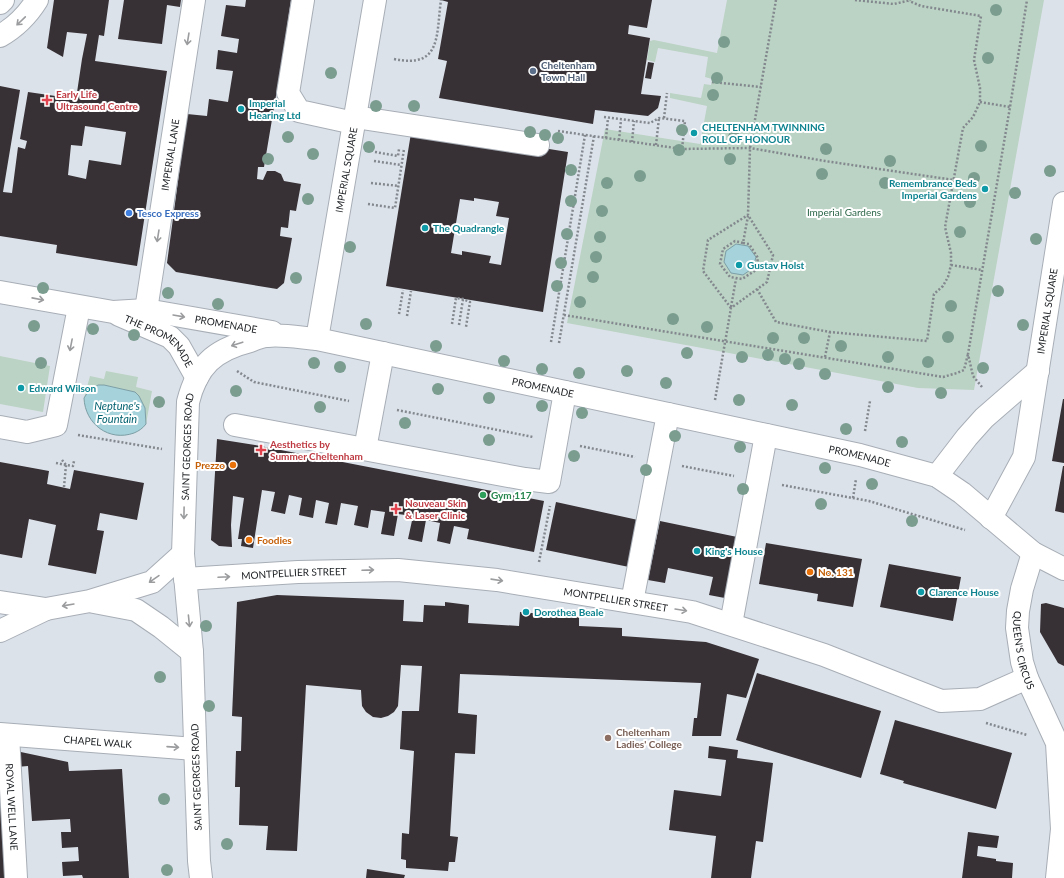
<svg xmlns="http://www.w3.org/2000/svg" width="1064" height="878" font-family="Lato,sans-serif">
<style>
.green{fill:#bbd3c4}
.water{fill:#a5d2db;stroke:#7d9ea5}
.building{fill:#373035;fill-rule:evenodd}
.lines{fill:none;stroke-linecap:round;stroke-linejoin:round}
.minor-casing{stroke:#a8aeb6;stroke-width:24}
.major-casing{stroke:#a8aeb6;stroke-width:24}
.path{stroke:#83888e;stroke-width:2.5;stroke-dasharray:2 2;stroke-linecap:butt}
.minor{stroke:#fff;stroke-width:22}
.major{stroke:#fff;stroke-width:22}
.tree{fill:#7a9d90}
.oneway{stroke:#9b9c9e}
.service-dot{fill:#5c6f8a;stroke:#fff;stroke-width:1.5}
.health-dot{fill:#e0444e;stroke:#fff;stroke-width:1.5}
.culture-dot{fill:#0f9aa8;stroke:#fff;stroke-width:1.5}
.shop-dot{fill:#3f7fe0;stroke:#fff;stroke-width:1.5}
.food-dot{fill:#e8710a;stroke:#fff;stroke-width:1.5}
.leisure-dot{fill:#2e9e5b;stroke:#fff;stroke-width:1.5}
.education-dot{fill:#8d6e63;stroke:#fff;stroke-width:1.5}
.labels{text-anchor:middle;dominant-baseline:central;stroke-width:4;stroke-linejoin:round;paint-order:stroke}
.service-label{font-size:10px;font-weight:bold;fill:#4e5e75;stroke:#fff;text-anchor:start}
.health-label{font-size:10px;font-weight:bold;fill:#be3a42;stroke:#fff;text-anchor:start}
.culture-label{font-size:10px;font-weight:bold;fill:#0d838f;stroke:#fff;text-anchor:start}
.street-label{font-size:10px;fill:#212427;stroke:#fff}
.park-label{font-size:10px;fill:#2a6547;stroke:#fff}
.shop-label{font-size:10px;font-weight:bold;fill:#366cbe;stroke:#fff;text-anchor:start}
.food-label{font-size:10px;font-weight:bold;fill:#c56008;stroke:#fff;text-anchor:start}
.leisure-label{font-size:10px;font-weight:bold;fill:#27864d;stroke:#fff;text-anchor:start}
.education-label{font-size:10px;font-weight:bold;fill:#785e54;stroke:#fff;text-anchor:start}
.water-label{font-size:11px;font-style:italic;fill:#02616f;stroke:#fff}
</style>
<rect width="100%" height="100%" fill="#dce2ea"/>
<path class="green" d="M727 0H1044L974 390 918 388 567 323 605 129 700 144 707 106 670 98V93L701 98 704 84 711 85 712 79 705 77 708 57 658 48 655 62 647 60 650 41 654 40 717 53Z
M0 356 50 366 43 412 0 404Z
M106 371 138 377 136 387 152 391 146 424 145 408 139 396 135 392 104 385 88 392 84 398 90 376 104 379Z"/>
<path class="water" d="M736 244 748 246 756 257 753 268 743 275 731 273 724 262 726 251Z
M98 385H104L135 392 139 396 145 408 146 424C143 428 139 431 134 433 109 442 85 424 84 398L88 392Z"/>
<path class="building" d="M54 0H109L104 36 99 35 95 61 167 71 137 266 56 253 57 245 0 236V86L20 90 3 192 12 193 18 147 25 149 27 141 20 139 28 92 76 99 82 59 87 34 67 32 63 57 47 48ZM85 126 126 132 121 165 89 160 86 179 68 175 71 145 82 146Z
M124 0H181L180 7 167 5 162 44 118 39Z
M246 0H291L282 60 264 167H258L257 179 263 180 267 171H275L281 174 284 181 301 184 296 211 290 210 288 228 281 227 280 236 292 238 284 283 277 289 176 272 167 263 187 114 207 116 209 99 228 102 233 71 216 69 218 50 237 53 239 39 221 36 226 5 245 7Z
M441 0H652L647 28 629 25 628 34 650 38 641 94 661 96 658 108 648 116 595 110 593 124 439 98 447 61 438 59 448 2Z
M648 62 654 63 651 79 645 78Z
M412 127 568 152 543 312 386 286ZM474 198 499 202 496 216 509 218 501 265 489 263 491 256 462 251V255L451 253 460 199 474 201Z
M1063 399H1064V463L1052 461Z
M217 439 255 445 544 501 534 552 467 539 469 529 454 526 450 544 437 541 440 523 426 520 422 542 408 539 413 516 398 514 394 536 381 534 385 512 371 510 368 528 354 525 358 506 341 503 337 525 325 523 329 503 316 500 313 518 299 515 302 498 289 495 285 514 271 511 275 492 262 490 253 548 241 546 242 539H238L244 498 233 496 231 525 232 547 219 546 211 540Z
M0 462 49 471 47 484 70 489 74 470 144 483 137 520 100 513 97 530 104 531 96 574 48 565 56 525 29 519 22 558 0 554Z
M1063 466H1064V513L1055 511Z
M556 502 638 520 629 567 546 550Z
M660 521 742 538 730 599 709 595 713 577 668 568 665 583 648 580Z
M766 543 862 559 853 607 817 601 818 594 759 584Z
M889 564 961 577 953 621 880 607Z
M277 595 404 600 403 621 423 622 424 605 445 606V602L469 605 468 623 519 626 520 612 579 617V626L622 628V636L706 642 759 659 746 698 727 694 721 736H692L694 718H697L701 683 460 674 458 713 477 715 475 754 455 753 450 836 458 837 455 862H449L448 871 406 868V860L401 859 402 833 409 834 414 751 400 749 402 711H419L422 666 401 665 398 706 394 712 388 716 381 718 373 717 366 712 362 706 361 690 306 685 297 851 266 850 268 826 239 825 240 787H235L236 751H241L242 717 232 716 237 602Z
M1046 603 1064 608V666L1058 663 1040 632 1041 604Z
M757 673 881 711 861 778 736 740Z
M895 720 1012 753 996 809 903 783 904 781 880 774Z
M709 746 738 750 737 758 773 763 763 842 756 841 751 878H711L716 836 669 830 674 790 721 796 726 760 708 758Z
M16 751 68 762 69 771 122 769 129 878H83L82 875 63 876 62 862 79 861 78 847 62 848 61 832H71L70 819 32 821 28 766 16 767Z
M0 799H1L8 878H0Z
M968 832 999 836 997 848 978 846 977 856 996 859V861L1013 863 1012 878H962Z
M367 869 405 875 404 878H366Z"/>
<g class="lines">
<g class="minor-casing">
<g id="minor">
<path d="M303 0 288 93 299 111 354 123"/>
<path d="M0 3 3 0"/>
<path d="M0 36C16 27 27 16 37 0"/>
<path d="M355 117 538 145"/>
<path id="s1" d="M0 292 113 312 146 310 272 332"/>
<path id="s2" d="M146 310 194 0"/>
<path id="s3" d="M119 315 170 337 179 346 197 378"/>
<path d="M235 425 525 479 549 482 565 392"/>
<path d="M0 427 27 432 56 425 79 307"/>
<path d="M365 449 383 353"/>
<path d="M937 476 967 437 984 418 1038 371"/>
<path id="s4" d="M991 518 1024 457 1064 203"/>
<path id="s5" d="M1033 553 1022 589 1018 611 1017 628 1022 662 1027 678 1057 743 1062 829 1057 878"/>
<path id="s6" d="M185 579 298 572 398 570 497 580 692 612 824 655 941 701 980 699 1027 678"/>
<path d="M0 602 46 609 90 601 152 582 183 554"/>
<path d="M94 602 136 610 161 627 192 652"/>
<path d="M632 602 668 414"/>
<path d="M731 624 766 435"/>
<path d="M0 631 46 609"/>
<path id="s7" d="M0 734 195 749"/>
<path id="s8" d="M8 735 16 878"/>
<path id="s9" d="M201 878 199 861 192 652 183 554 188 402C197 366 214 350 250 341 255 339 262 336 267 336 281 334 303 338 317 339"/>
</g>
</g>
<g class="major-casing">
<g id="major">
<path id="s10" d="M375 0 317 339 860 455 937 476 962 493 1033 553 1064 569"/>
</g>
</g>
<path class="path" d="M855 0 894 4 911 0
M394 59C442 69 436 35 441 0
M712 82 761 87
M980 102 1010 107
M604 117 650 123 659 118 685 121 682 149
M664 118 667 93
M558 131 682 149 750 148 825 161 954 180
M606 138 608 118
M619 140 621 120
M632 142 634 121
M656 145 659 118
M375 152 398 156 399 149
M374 161 401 165
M371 183 399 186
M368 204 395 208 404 149
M743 243 749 244 758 258 756 270 742 279 730 277 720 264 723 249 735 241 743 243 748 216
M951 265 982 270
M757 289 776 322 830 332 927 341 934 294 943 286 948 277 951 265V253L945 227 963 128 973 117 980 102V88L974 60 981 16 921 6 909 1
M731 307 736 279
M731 308 703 271 708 240 748 215
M399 314 403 290
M564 315 943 377 957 373 964 370 968 354
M407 316 411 291
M452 324 456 298 463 299 470 302 466 327
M459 325 463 299
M551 342 585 135
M559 343 594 136
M825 357 830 332
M237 371 254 382 349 401
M982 387 973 376 968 354 1010 107 1027 0
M715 400 731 308 767 282 773 255 748 215 750 148 776 0
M397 410 533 437
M865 431 870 401
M78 435 162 449
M580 446 635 457
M62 460 66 465
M56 463 66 465
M682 466 734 476
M782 485 869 501 965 530
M64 487 66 465 73 466 74 461
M853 498 856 479
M539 562 550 506
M986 723 1027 735"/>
<use href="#minor" class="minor"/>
<use href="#major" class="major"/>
</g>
<g class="tree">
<circle cx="996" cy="10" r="6"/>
<circle cx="724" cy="42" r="6"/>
<circle cx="988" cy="58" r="6"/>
<circle cx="331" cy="73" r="6"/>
<circle cx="717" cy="78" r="6"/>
<circle cx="713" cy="95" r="6"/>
<circle cx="376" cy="106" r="6"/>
<circle cx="414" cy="106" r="6"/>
<circle cx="682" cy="130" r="6"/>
<circle cx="530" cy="132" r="6"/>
<circle cx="545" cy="135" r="6"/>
<circle cx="288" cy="137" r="6"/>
<circle cx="734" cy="137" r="6"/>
<circle cx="558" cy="138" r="6"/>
<circle cx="981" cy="146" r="6"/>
<circle cx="369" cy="147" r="6"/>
<circle cx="826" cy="149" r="6"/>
<circle cx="679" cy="150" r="6"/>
<circle cx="313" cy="154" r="6"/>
<circle cx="268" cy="159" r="6"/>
<circle cx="730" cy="159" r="6"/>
<circle cx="890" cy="161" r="6"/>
<circle cx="571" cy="170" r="6"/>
<circle cx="1050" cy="171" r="6"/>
<circle cx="822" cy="174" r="6"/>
<circle cx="640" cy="176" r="6"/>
<circle cx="974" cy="178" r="6"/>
<circle cx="607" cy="183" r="6"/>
<circle cx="885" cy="183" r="6"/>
<circle cx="1015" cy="193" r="6"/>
<circle cx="308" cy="199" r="6"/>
<circle cx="571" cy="201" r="6"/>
<circle cx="970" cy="202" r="6"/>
<circle cx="602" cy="211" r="6"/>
<circle cx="960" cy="232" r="6"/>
<circle cx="567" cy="234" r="6"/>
<circle cx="600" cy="237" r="6"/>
<circle cx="1036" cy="239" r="6"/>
<circle cx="350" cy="247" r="6"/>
<circle cx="596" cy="257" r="6"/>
<circle cx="561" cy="263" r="6"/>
<circle cx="593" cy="277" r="6"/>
<circle cx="296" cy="278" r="6"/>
<circle cx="557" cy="286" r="6"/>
<circle cx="43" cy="288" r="6"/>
<circle cx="998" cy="291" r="6"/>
<circle cx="168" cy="293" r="6"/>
<circle cx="580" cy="302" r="6"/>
<circle cx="218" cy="304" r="6"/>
<circle cx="951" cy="306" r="6"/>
<circle cx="673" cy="319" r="6"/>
<circle cx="366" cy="324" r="6"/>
<circle cx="1023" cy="325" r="6"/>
<circle cx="34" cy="326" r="6"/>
<circle cx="707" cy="327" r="6"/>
<circle cx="93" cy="329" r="6"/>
<circle cx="134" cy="335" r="6"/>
<circle cx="948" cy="337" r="6"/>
<circle cx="773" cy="338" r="6"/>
<circle cx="804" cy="338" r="6"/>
<circle cx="436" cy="346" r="6"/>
<circle cx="841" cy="346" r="6"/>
<circle cx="687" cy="353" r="6"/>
<circle cx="768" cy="355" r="6"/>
<circle cx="742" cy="357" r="6"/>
<circle cx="888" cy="357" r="6"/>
<circle cx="785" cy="359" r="6"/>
<circle cx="504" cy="361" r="6"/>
<circle cx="928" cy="362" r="6"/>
<circle cx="41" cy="363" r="6"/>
<circle cx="314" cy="363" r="6"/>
<circle cx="799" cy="364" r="6"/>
<circle cx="340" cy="367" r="6"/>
<circle cx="983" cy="368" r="6"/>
<circle cx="542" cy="369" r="6"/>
<circle cx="627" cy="371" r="6"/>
<circle cx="579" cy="373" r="6"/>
<circle cx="825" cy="374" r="6"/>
<circle cx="666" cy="383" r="6"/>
<circle cx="888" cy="387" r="6"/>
<circle cx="438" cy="389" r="6"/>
<circle cx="236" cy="391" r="6"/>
<circle cx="941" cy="393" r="6"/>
<circle cx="489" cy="398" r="6"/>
<circle cx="739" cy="400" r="6"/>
<circle cx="159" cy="402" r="6"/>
<circle cx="792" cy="405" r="6"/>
<circle cx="542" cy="406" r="6"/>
<circle cx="320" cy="407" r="6"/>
<circle cx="582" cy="413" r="6"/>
<circle cx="405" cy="423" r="6"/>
<circle cx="846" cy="429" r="6"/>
<circle cx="675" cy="436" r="6"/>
<circle cx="489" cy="440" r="6"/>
<circle cx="902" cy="442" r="6"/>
<circle cx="740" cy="447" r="6"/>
<circle cx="574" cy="456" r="6"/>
<circle cx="825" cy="468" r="6"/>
<circle cx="646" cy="470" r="6"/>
<circle cx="872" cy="484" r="6"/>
<circle cx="743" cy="489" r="6"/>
<circle cx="821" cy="504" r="6"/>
<circle cx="912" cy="521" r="6"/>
<circle cx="206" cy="626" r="6"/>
<circle cx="160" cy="677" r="6"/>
<circle cx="209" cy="706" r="6"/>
<circle cx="164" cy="799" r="6"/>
<circle cx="227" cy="844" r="6"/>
<circle cx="167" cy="870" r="6"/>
</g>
<defs><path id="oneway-shaft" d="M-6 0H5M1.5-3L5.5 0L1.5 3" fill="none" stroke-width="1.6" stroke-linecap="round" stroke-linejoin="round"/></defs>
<g class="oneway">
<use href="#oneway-shaft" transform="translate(21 21) rotate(136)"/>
<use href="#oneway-shaft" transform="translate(188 39) rotate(99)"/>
<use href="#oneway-shaft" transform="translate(158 236) rotate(99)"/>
<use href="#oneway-shaft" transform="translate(38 299) rotate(11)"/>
<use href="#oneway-shaft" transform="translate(179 316) rotate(10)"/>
<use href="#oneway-shaft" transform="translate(237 344) rotate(162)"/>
<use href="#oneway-shaft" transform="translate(71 345) rotate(101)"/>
<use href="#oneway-shaft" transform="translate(184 513) rotate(91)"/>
<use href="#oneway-shaft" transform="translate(368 570) rotate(-2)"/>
<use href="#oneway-shaft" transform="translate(224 577) rotate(-3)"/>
<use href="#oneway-shaft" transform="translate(154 579) rotate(145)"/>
<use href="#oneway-shaft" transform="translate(497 580) rotate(8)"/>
<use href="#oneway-shaft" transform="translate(68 605) rotate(170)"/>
<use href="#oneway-shaft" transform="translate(681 610) rotate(9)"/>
<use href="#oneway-shaft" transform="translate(189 621) rotate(84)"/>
<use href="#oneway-shaft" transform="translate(173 747) rotate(4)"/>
</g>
<circle class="service-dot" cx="533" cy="71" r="4"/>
<g class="health-dot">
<path d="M45 94h4v4h4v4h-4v4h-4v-4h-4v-4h4z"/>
<path d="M259 444h4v4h4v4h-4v4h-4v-4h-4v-4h4z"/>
<path d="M394 503h4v4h4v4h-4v4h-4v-4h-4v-4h4z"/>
</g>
<g class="culture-dot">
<circle cx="241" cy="109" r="4"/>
<circle cx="694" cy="133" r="4"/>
<circle cx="985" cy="189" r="4"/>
<circle cx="425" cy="228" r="4"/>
<circle cx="739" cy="265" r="4"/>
<circle cx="21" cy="388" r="4"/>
<circle cx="697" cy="551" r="4"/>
<circle cx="921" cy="592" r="4"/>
<circle cx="526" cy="612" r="4"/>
</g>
<circle class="shop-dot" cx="129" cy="213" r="4"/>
<g class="food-dot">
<circle cx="233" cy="465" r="4"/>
<circle cx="249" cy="540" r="4"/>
<circle cx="810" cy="572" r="4"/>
</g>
<circle class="leisure-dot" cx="483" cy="495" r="4"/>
<circle class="education-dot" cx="608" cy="738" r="4"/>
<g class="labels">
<g class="service-label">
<text x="541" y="65">Cheltenham<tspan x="541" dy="12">Town Hall</tspan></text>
</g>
<g class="health-label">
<text x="56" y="94">Early Life<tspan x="56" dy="12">Ultrasound Centre</tspan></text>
<text x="270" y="444">Aesthetics by<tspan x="270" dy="12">Summer Cheltenham</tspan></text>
<text x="405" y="503">Nouveau Skin<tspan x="405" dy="12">&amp; Laser Clinic</tspan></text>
</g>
<g class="culture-label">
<text x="249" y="103">Imperial<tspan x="249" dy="12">Hearing Ltd</tspan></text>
<text x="702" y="127">CHELTENHAM TWINNING<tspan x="702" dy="12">ROLL OF HONOUR</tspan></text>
<text x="977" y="183" text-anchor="end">Remembrance Beds<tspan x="977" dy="12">Imperial Gardens</tspan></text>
<text x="433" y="228">The Quadrangle</text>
<text x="747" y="265">Gustav Holst</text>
<text x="29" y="388">Edward Wilson</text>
<text x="705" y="551">King's House</text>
<text x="929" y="592">Clarence House</text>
<text x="534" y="612">Dorothea Beale</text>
</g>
<g class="street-label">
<text stroke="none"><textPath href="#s2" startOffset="157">IMPERIAL LANE</textPath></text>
<text transform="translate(346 170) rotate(-80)">IMPERIAL SQUARE</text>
<text stroke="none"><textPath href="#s4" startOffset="217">IMPERIAL SQUARE</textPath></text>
<text stroke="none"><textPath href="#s1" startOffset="229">PROMENADE</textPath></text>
<text stroke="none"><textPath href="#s3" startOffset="49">THE PROMENADE</textPath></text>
<text stroke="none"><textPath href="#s10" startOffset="575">PROMENADE</textPath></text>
<text stroke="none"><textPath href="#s9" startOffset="432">SAINT GEORGES ROAD</textPath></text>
<text stroke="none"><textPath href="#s10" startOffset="899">PROMENADE</textPath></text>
<text stroke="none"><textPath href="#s6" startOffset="109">MONTPELLIER STREET</textPath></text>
<text stroke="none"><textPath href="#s6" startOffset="433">MONTPELLIER STREET</textPath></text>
<text stroke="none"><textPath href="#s5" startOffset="100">QUEEN'S CIRCUS</textPath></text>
<text stroke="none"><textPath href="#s7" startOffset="98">CHAPEL WALK</textPath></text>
<text transform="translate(196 777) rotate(-92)">SAINT GEORGES ROAD</text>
<text stroke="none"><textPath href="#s8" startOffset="72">ROYAL WELL LANE</textPath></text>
</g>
<g class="park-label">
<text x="844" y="212">Imperial Gardens</text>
</g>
<g class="shop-label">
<text x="137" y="213">Tesco Express</text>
</g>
<g class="food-label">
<text x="225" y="465" text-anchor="end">Prezzo</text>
<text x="257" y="540">Foodies</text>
<text x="818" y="572">No. 131</text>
</g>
<g class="leisure-label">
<text x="491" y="495">Gym 117</text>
</g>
<g class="education-label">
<text x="616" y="732">Cheltenham<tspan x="616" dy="12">Ladies' College</tspan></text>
</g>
<g class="water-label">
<text x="117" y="405">Neptune's<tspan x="117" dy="13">Fountain</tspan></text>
</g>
</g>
</svg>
